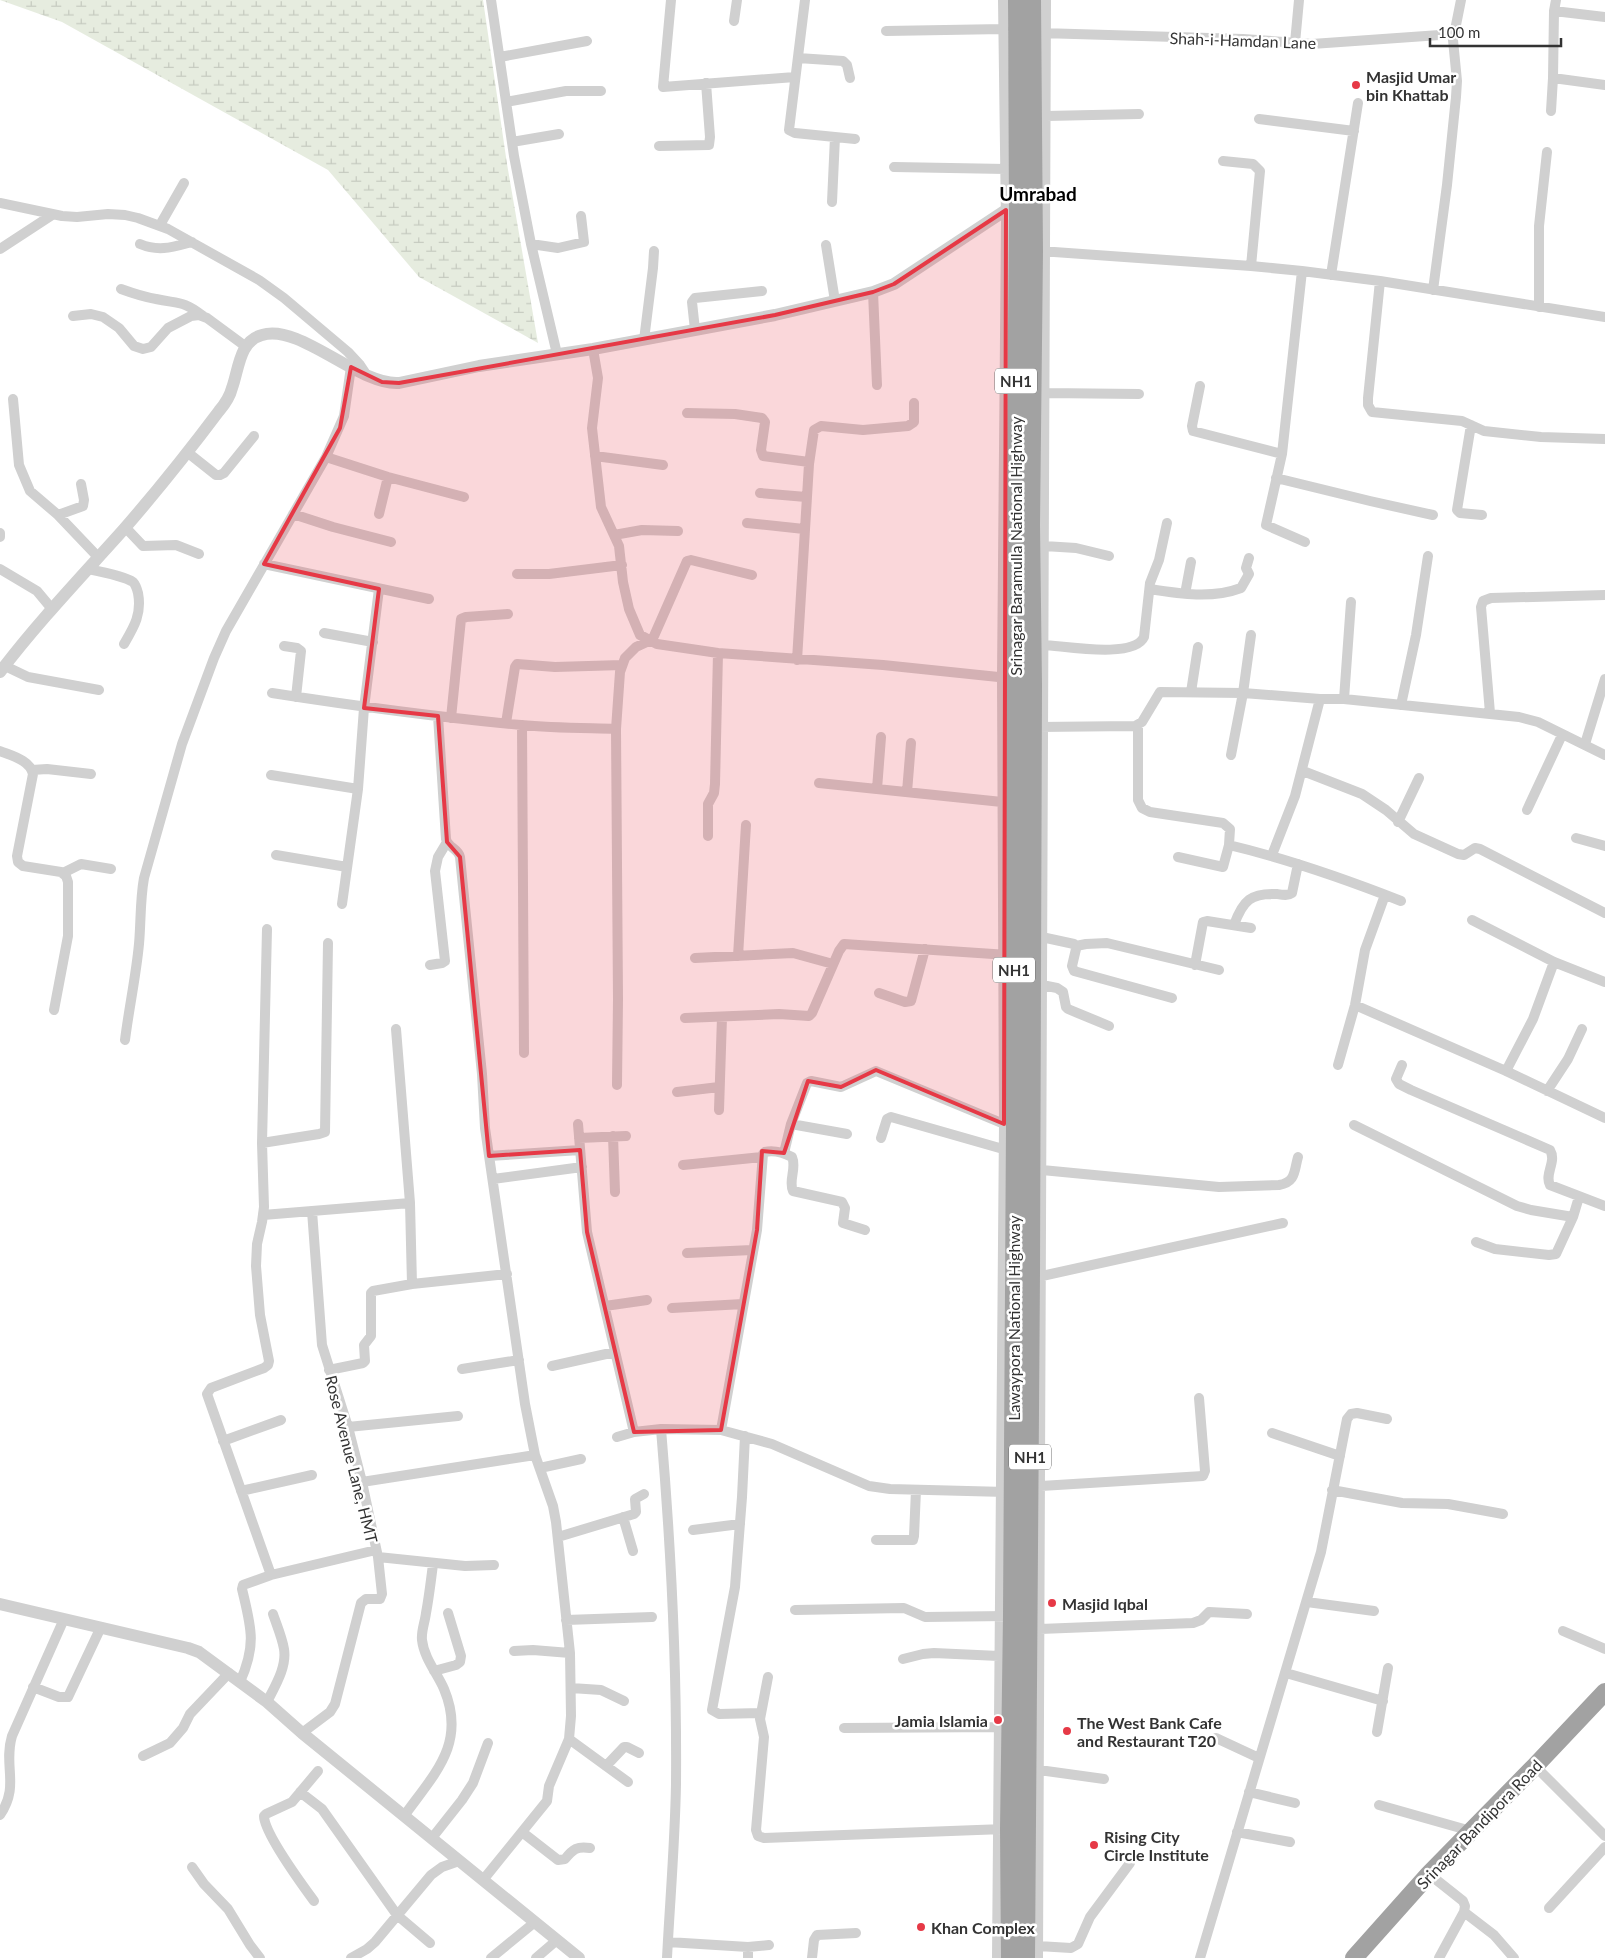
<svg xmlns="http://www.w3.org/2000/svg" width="1605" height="1958" font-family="Lato,sans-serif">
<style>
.wetland{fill:url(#wetland-marsh)}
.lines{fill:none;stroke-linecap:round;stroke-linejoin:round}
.minor{stroke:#d0d0d0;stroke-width:10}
.tertiary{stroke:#d0d0d0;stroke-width:12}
.trunk{stroke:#a2a2a2;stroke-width:18}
.marked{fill:#e63946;fill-opacity:0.2;stroke:#e63946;stroke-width:4;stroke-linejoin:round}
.poi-dot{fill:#e63946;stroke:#fff;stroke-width:2}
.labels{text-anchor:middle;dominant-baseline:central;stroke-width:5;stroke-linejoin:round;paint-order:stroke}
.shield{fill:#fff;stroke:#707070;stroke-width:1}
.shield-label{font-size:15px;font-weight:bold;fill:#333}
.street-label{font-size:16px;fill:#333;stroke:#fff}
.poi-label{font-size:16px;font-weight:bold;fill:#333;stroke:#fff;text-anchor:start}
.quarter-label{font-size:19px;font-weight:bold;fill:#000;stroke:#fff}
</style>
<defs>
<pattern id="wetland-marsh" width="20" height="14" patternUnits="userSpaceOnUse" patternTransform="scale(1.25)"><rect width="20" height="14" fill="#e6ecdf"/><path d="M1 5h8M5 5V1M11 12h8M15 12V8" fill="none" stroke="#c6cbc0"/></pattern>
</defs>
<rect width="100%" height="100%" fill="#fff"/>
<path class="wetland" d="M0 0H483L507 164 538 343 419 277 328 170 62 22Z"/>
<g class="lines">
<path class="minor" d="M491 0 514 156 531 244 557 354
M671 0 663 87 795 77
M805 0 789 130 795 133 855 139
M1554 11 1605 17
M734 21 737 0
M886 31 1004 29
M1041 33 1243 39 1312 44 1454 34
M1295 43 1299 0
M500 57 587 41
M798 58 843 61 847 65 850 78
M1553 78 1605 85
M506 102 566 91H601
M1551 111 1553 78 1554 11 1556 0
M1046 116 1139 114
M1259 119 1354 131
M512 142 559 134
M659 146 709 145 710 137 706 83
M1223 161 1253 164 1260 171 1251 266
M894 167 1006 169
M832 202 835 137
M0 203 62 216 77 217 108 214 125 215 138 218 168 229 259 280 284 298 348 352 360 365 366 374
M160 225 184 183
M140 244C159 252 173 247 192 242
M531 244 558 248 584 242 581 216
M826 245 835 301
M0 249 52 215
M1040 251 1251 266 1302 271 1380 281 1605 317
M1302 271 1282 454 1266 525 1305 542
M1331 275 1358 103
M1380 281 1368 398V405L1372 412 1462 421 1484 431 1541 437 1605 439
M121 289C132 293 144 297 156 299 178 304 183 300 203 316
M1433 290 1447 185 1456 97 1457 81 1453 40 1461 0
M873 292 877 385
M1539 307V226L1547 152
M73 316 91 314 103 317 119 328 134 346 143 349 151 347 168 328 191 316 199 315 207 318 245 346
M695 330 692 302 695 298 762 291
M644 340 653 268 654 251
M593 349 598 378 592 428 601 507 619 546 623 582 629 609 640 635 657 644 718 653 883 665 1008 678
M1200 386 1192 426 1193 431 1282 454
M1045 393 1139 394
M13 399 19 465 30 491 58 515 98 557
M687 413 735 414 762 418 765 422 761 450 763 456 809 462
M1471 425 1457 510 1460 513 1482 515
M187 452 216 475H220L224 473 254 436
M595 456 663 465
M326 457 388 477 464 497
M1276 478 1370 501 1433 515
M760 493 806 497
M293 514 333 527 391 542
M379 514 388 477
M58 515 83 506 84 500 81 484
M747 523 804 529
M125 527 143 546 176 545 199 554
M0 533V537
M614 535 642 530 678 531
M1044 546 1076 548 1109 556
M264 564 429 599
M0 569 37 591 52 609
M88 569C98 571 126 577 133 582 136 585 137 589 138 593 142 614 134 627 124 644
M517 574H549L622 565
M1150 589C1181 594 1212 599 1241 588L1249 574 1246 568 1249 558
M1185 594 1191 562
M324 633 373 642
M1044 645C1065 646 1134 659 1144 637L1150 583 1159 560 1167 523
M284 646 297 648 301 651 296 697
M797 660 809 464 814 430 821 426 863 430 908 426 914 422V403
M5 666 28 677 99 690
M1191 692 1198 647
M272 693C355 706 437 717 521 725 553 728 585 728 616 729
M1344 699 1351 602
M1401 705 1416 635 1428 556
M1490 713 1481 607 1483 601 1491 598 1605 595
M438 716 446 839C448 848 458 848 460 857L482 1074 485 1128 525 1404 535 1455 553 1506 556 1522 570 1653 571 1716 569 1739 549 1786 547 1801 483 1880
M451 718 461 619 466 617 508 614
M506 723 515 667 517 664 555 667 622 665
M522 725 524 1053
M1138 726V800L1142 808 1150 812 1223 823 1230 829 1229 845 1223 867 1178 857
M1038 727 1135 726 1142 722 1160 692 1243 693 1320 699H1344L1519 717 1538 722 1605 755
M1585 744 1605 679
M0 751C12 756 30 760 33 774L17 856 18 862 23 866 61 872 66 876 68 882V936L54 1010
M1231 755 1243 693 1251 635
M32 770 47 769 91 774
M1303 771 1362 794 1386 810 1414 834 1458 854 1464 855 1475 848 1480 849 1605 913
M271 775 358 789
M819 783 1002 802
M877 789 881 737
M907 792 911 743
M1527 810 1562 735
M1398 822 1419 778
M708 836V804L714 793 715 784 718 653
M1576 838 1605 846
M1229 845C1288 859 1345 879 1401 901
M276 855 347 867
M1272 855 1295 796 1320 699
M63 873 81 864 111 869
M342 904 358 789 364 708 379 589
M1472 920 1554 962 1605 982
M1234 925C1243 900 1251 893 1277 894 1283 895 1288 896 1292 893L1298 864
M267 929 262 1143 264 1207 262 1222 257 1244 256 1266 260 1315 269 1361 268 1365 264 1368 211 1388 207 1394 271 1575
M1037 936 1074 944 1076 949 1072 966 1074 971 1172 998
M1076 946 1086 944 1107 943 1219 970
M738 956 746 825
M695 958 793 953 833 964
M430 965 442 963 445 961 435 871 438 857 447 842
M1195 965 1203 922 1207 921 1251 928
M1042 985 1057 988 1063 992 1066 1007 1068 1009 1109 1026
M879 993 905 1002 911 1001 925 949
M1355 1005 1506 1071 1605 1118
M685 1018 779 1014 809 1016 812 1013 839 951 844 944 1008 955
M396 1029 410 1203 412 1284
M125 1040C129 1008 136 976 139 944 141 922 140 900 144 878L182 744 214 658 226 631 326 457 344 416 351 367
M1338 1065 1355 1005 1365 950 1385 895
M1402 1065 1396 1079 1399 1084 1411 1090 1550 1150C1557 1162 1544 1174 1550 1185L1605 1206
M1506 1071 1533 1019 1554 962
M617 1085 618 999 616 729 620 672 625 658 636 647 649 641 654 636 687 561 691 560 752 575
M1547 1091 1568 1059 1582 1029
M677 1092 719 1087
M719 1110 722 1017
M578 1124 587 1232 634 1432
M791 1124 847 1134
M1354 1125 1517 1206 1531 1210 1573 1217
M613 1136 615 1192
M579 1138 626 1136
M881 1138 887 1119 891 1117 1003 1149
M262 1143 319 1134 325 1132 328 943
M784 1153 791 1124 807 1083 811 1081 841 1087 876 1071 1004 1124
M489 1156 580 1150
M683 1165 762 1157
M1042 1170 1219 1187 1279 1185C1296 1182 1294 1171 1298 1157
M493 1179 582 1167
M263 1215 410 1203
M1476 1242 1495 1249 1549 1255 1556 1254 1573 1217 1579 1197
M687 1253 752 1250
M1042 1276 1283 1223
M605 1306 647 1300
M672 1308 743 1304
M552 1366 615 1352
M462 1369 519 1360
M329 1370 363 1363 365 1361 364 1345 371 1336V1293L373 1291 412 1284 507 1274
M348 1427 458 1416
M661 1429C671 1547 677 1666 676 1784 675 1842 670 1900 667 1958
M721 1430 757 1230 763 1154 765 1152C774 1150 784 1153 792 1157 797 1168 788 1181 793 1191L842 1202 845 1208 843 1223 865 1230
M1272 1433 1340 1456
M745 1436 742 1497 735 1587 712 1710 719 1714 760 1713
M617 1437 634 1432 661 1429 721 1430 772 1444 869 1486 890 1489 1006 1492
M223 1441 281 1420
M540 1468 581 1459
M362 1482 535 1455
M1041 1486 1203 1476 1205 1471 1199 1398
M1332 1490 1402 1503 1448 1504 1503 1514
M241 1491 312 1475
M623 1517 633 1551
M693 1530 740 1524
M558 1537 634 1514 636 1512 635 1499 644 1494
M876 1540H913L914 1536 916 1490
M378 1557 465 1566 494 1565
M1307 1602 1374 1611
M795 1610 904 1608 925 1617 1006 1616
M566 1620 652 1617
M1040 1629 1193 1623 1201 1620 1209 1612 1247 1614
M1563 1631 1605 1649
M514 1651 533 1650 570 1653
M903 1659 923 1654 934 1653 999 1656
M434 1671 456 1665 460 1662 461 1656 448 1613
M1286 1673 1383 1701
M768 1677 760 1719 764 1737 756 1830 758 1836 764 1838 1004 1829
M240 1682C257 1644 251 1627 242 1589L243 1585 271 1575 376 1550
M33 1687 59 1697H68L101 1627
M571 1688 601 1690 624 1701
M267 1702C275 1686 287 1667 284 1649 282 1637 277 1626 273 1614
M844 1728 1003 1727
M1377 1732 1388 1668
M302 1733 330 1712 335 1704 361 1603 366 1599H380L382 1594 378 1557 362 1482 348 1427 322 1345 312 1211
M1216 1738 1259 1758
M569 1739 628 1782
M143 1756 170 1743 183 1728 190 1714 229 1673
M606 1766 624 1747H627L639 1753
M1535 1766 1605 1836
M1039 1770 1104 1779
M300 1792 322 1809 397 1915 430 1943
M1249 1792 1295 1803
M1379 1805 1471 1831
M0 1815C20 1786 3 1766 12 1736L64 1619
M404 1816C434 1774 467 1744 444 1689 437 1673 424 1658 422 1640 421 1631 425 1622 426 1613 429 1597 431 1580 433 1564
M522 1832 558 1860 565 1859C573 1849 577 1846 590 1848
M1237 1832 1290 1842
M432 1838 462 1800 473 1783 488 1743
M192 1867 204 1884 228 1909 250 1945 260 1958
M1429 1874 1463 1901 1465 1906 1464 1912 1439 1958
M314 1901C303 1886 264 1833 264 1816L266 1814 292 1802 318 1771
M1549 1908 1605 1847
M1464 1912 1494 1935 1514 1958
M668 1942 748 1947 769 1945
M1038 1946 1071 1948 1078 1944 1090 1917 1130 1863
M351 1958 367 1949 375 1942 431 1875 442 1867 459 1861
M491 1958 535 1922
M536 1958 557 1940
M748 1958V1947
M812 1958 814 1940 817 1935 856 1933
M997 1958 1004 1124 1002 678 1006 222 1003 0
M1038 1958 1046 0
M1200 1958 1321 1552 1347 1419 1351 1414 1357 1413 1387 1419"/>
<path class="tertiary" d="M0 672C38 622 82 576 124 529 157 491 189 451 219 411 225 404 230 396 232 388 239 369 239 341 262 335 300 323 359 386 399 383L479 366 593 349 775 315 873 292 894 284 1006 210
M0 1604 188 1648 199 1652 267 1702 302 1733 579 1958"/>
<path class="trunk" d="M1010 1958 1009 1829 1012 1616 1015 1125V556L1018 218 1017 0
M1026 1958 1031 1273 1033 685 1031 525 1034 251 1032 0
M1354 1958 1429 1874 1535 1766 1605 1692"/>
</g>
<path class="marked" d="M1006 210 1004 1124 876 1070 841 1087 808 1081 784 1153 762 1151 757 1230 721 1430 634 1432 587 1232 580 1150 489 1156 460 857 447 842 438 716 364 708 379 589 264 564 340 428 351 367 382 382 399 383 775 315 873 292 894 284Z"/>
<g class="poi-dot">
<circle cx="1356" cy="85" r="5"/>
<circle cx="1052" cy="1603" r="5"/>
<circle cx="998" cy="1720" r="5"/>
<circle cx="1067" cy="1731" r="5"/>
<circle cx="1094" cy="1845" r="5"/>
<circle cx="921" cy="1927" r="5"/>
</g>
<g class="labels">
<g class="shield">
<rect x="995" y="368.5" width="42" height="25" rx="4"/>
<rect x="993" y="957.5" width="42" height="25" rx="4"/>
<rect x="1009" y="1444.5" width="42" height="25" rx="4"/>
</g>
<g class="shield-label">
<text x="1016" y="381">NH1</text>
<text x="1014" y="970">NH1</text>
<text x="1030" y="1457">NH1</text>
</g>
<g class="street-label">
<text transform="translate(1243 40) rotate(2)">Shah-i-Hamdan Lane</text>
<text transform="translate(1015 546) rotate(-90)">Srinagar Baramulla National Highway</text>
<text transform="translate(1013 1318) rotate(-90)">Lawaypora National Highway</text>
<text transform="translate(352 1459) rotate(76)">Rose Avenue Lane, HMT</text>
<text transform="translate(1479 1824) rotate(-46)">Srinagar Bandipora Road</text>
</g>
<g class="poi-label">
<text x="1366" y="76">Masjid Umar<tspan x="1366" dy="18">bin Khattab</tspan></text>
<text x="1062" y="1603">Masjid Iqbal</text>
<text x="988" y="1720" text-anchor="end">Jamia Islamia</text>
<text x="1077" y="1722">The West Bank Cafe<tspan x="1077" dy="18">and Restaurant T20</tspan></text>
<text x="1104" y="1836">Rising City<tspan x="1104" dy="18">Circle Institute</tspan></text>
<text x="931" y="1927">Khan Complex</text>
</g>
<g class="quarter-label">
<text x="1038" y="193">Umrabad</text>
</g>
</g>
<path d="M1430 38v8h131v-8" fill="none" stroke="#333333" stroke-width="2.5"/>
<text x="1438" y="38" font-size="15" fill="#333333" stroke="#ffffff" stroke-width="4" paint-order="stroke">100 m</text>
</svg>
